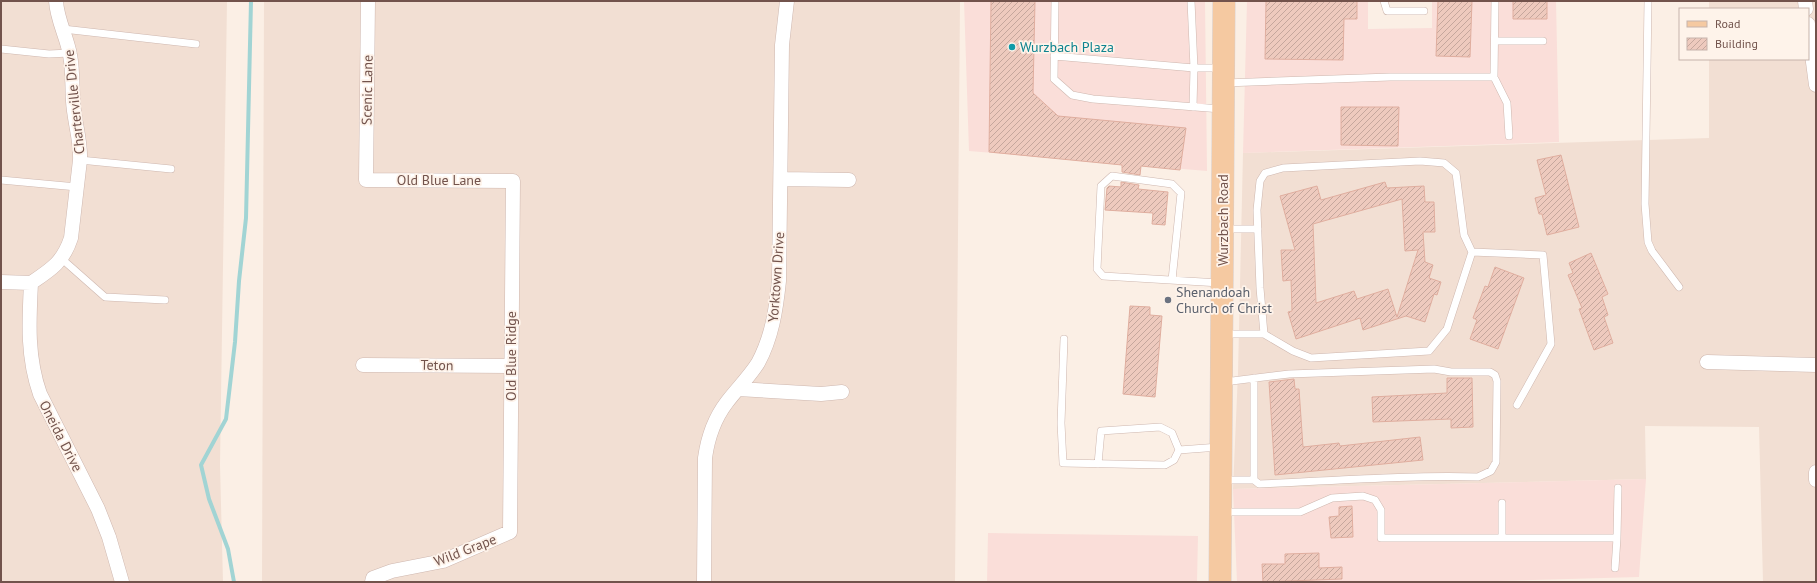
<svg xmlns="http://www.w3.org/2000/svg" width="1817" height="583" font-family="'PT Sans',sans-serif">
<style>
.residential{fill:#f2dfd3}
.commercial{fill:#faded9}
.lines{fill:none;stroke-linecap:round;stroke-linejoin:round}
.stream{stroke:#a1d4d4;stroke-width:4}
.building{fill:url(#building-hatch);stroke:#e0ae9f;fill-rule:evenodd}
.lane-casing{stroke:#ceb7af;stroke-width:8}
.street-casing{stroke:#ceb7af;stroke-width:15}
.primary-casing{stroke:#d8cfcd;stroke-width:23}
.lane{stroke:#fff;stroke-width:7}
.street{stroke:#fff;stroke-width:14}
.primary{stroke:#f5c9a1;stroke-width:22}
.culture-dot{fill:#0f9aa8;stroke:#fef3ea;stroke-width:1.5}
.worship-dot{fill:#6b7280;stroke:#fef3ea;stroke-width:1.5}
.labels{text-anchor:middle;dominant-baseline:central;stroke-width:3.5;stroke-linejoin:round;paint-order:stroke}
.culture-label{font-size:14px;fill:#0d838f;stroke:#fef3ea;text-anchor:start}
.street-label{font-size:14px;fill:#72534c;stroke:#fef3ea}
.worship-label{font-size:14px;fill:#5b616d;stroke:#fef3ea;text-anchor:start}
</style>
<defs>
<pattern id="building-hatch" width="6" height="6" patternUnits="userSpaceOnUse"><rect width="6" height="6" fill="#eecabe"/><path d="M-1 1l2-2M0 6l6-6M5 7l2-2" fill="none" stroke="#c5a79d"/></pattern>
</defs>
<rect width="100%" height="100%" fill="#fbefe5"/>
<path class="residential" d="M1 1H227L220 465 223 582H1Z
M264 1H960L955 582H262Z
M1709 1H1816V582H1763L1759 427 1645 426 1646 479 1233 489 1238 373 1243 153 1709 138V59H1808V9H1709Z"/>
<path class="commercial" d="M964 1H1205L1207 171 969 151Z
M1247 1H1368V29L1432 28V1H1556L1559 142 1243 153Z
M1646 479 1639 577 1461 582H1237L1233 489Z
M988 533 1198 536 1197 582H987Z"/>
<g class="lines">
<path class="stream" d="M234 582 228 549 209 499 201 465 226 419 235 342 239 281 246 218 251 1"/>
</g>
<path class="building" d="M991 1H1035L1033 93 1058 116 1186 128 1180 170 1141 166 1140 175 1122 172V165L989 152Z
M1266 1H1357V19H1344L1343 60 1265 59Z
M1438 1H1472L1470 57 1436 56Z
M1513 1H1547V19H1513Z
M1341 107H1399L1398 146 1341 145Z
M1561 155 1579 227 1547 235 1542 214H1539L1535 198 1546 195 1537 160Z
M1121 182 1139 185 1138 189 1168 192 1165 225 1152 224 1153 213 1105 210 1107 188 1109 186 1121 187Z
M1385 182 1387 188 1424 186 1425 202H1434L1435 232H1423L1425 262 1433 265 1429 278 1441 282 1437 295 1434 294 1425 322 1406 316 1363 330 1360 318 1296 339 1288 312 1292 311 1291 280 1283 281 1281 250H1295L1280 196 1317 186 1321 200ZM1402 199 1405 251 1418 250 1397 317 1388 289 1357 299 1354 291 1316 303 1313 224Z
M1591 253 1608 294 1602 297 1608 315 1604 317 1613 343 1594 350 1579 309 1582 308 1568 275 1573 273 1569 263Z
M1495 267 1524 278 1498 349 1470 339 1477 320 1473 318 1485 286 1488 287Z
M1130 306 1150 307V315L1162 316 1155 397 1123 394Z
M1447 378H1472L1473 427 1451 428V419L1373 422 1372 397 1447 393Z
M1294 379 1295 389H1299L1303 447 1339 443 1340 446 1420 437 1423 460 1275 475 1269 382Z
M1352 506 1353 537 1331 538 1329 517 1339 516V507Z
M1319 553V568L1342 567V579L1263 582 1262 564H1285V554Z"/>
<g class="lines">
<g class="lane-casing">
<path id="lane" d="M1055 1 1054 79 1072 95 1093 99 1221 109
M1191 1 1194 68 1193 107
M1384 1 1387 11H1424
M1495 1 1494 77 1507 103 1509 136
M1648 1 1645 204 1648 242 1652 251 1679 287
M63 29 196 44
M1495 41H1543
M1 49 49 54 70 53
M1054 56 1194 68H1221
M1225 83 1390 77H1494
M80 160 171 169
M1 180 77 187
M1224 229H1258
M62 259 105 297 165 300
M1172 280 1181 193 1172 184 1112 176 1101 186 1097 269 1103 276 1220 283
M1224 334H1264L1293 351 1311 358 1429 351 1447 329 1472 252 1543 255 1551 344 1517 405
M1264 334 1260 288 1257 210 1260 181 1265 173 1283 168 1420 161 1444 163 1456 173 1464 235 1472 252
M1064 339 1061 423 1063 463 1165 465 1174 460 1179 450 1219 447
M1098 464 1101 431 1160 427 1172 433 1179 450
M1223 480H1254L1259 484C1332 481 1405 475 1478 477L1491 471 1496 462 1497 381 1495 375 1490 372H1451L1434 369 1289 374 1224 382
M1254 480V378
M1223 512H1300L1332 498 1363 496 1375 500 1381 510V538H1617L1618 488
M1502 537V503
M1615 568 1617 538"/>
</g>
<g class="street-casing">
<path id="street" d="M368 1 366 180 513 181 510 532 443 561 392 571 373 578 372 582
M1805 1 1806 9
M1808 24 1816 85
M781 179 849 180
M1 282 31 283
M31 283C29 322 27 357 40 394L98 509 109 537 122 582
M31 283C52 269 63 262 71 238L80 160C81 140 74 121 73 101 72 85 73 70 70 55 67 37 57 20 56 1
M1707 362 1816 365
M363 365 511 366
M738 389 821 394 842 392
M1816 472V480
M704 582 705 458C708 436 714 419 727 402 737 389 749 377 758 363 772 337 776 310 779 281L782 45 787 1"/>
</g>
<g class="primary-casing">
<path id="primary" d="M1220 582 1224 1"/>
</g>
<use href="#lane" class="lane"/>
<use href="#street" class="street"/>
<use href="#primary" class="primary"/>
</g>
<circle class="culture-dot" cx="1012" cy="47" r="4"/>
<circle class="worship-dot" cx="1168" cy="300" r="4"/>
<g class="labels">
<g class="culture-label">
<text x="1020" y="47">Wurzbach Plaza</text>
</g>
<g class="street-label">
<text transform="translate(367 90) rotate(-89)">Scenic Lane</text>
<text transform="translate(74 102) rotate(-96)">Charterville Drive</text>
<text x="439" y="180">Old Blue Lane</text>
<text transform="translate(1223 220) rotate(-90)">Wurzbach Road</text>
<text transform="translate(776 277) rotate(-86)">Yorktown Drive</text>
<text transform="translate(511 356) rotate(-90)">Old Blue Ridge</text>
<text transform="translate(437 365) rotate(1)">Teton</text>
<text transform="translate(61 436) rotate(63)">Oneida Drive</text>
<text transform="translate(465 550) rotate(-21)">Wild Grape</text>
</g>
<g class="worship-label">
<text x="1176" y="292">Shenandoah<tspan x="1176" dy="16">Church of Christ</tspan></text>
</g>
</g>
<rect width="1817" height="583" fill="none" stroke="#72534c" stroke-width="4"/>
<rect x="1679" y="8" width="130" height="52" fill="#fef3ea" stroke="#c6b3ab"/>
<rect x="1687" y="21" width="20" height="6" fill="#f5c9a1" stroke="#c6b3ab"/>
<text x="1715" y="28" font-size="12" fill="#72534c">Road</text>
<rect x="1687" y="38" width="20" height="12" fill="url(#building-hatch)" stroke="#c6b3ab"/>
<text x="1715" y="48" font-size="12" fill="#72534c">Building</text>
</svg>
